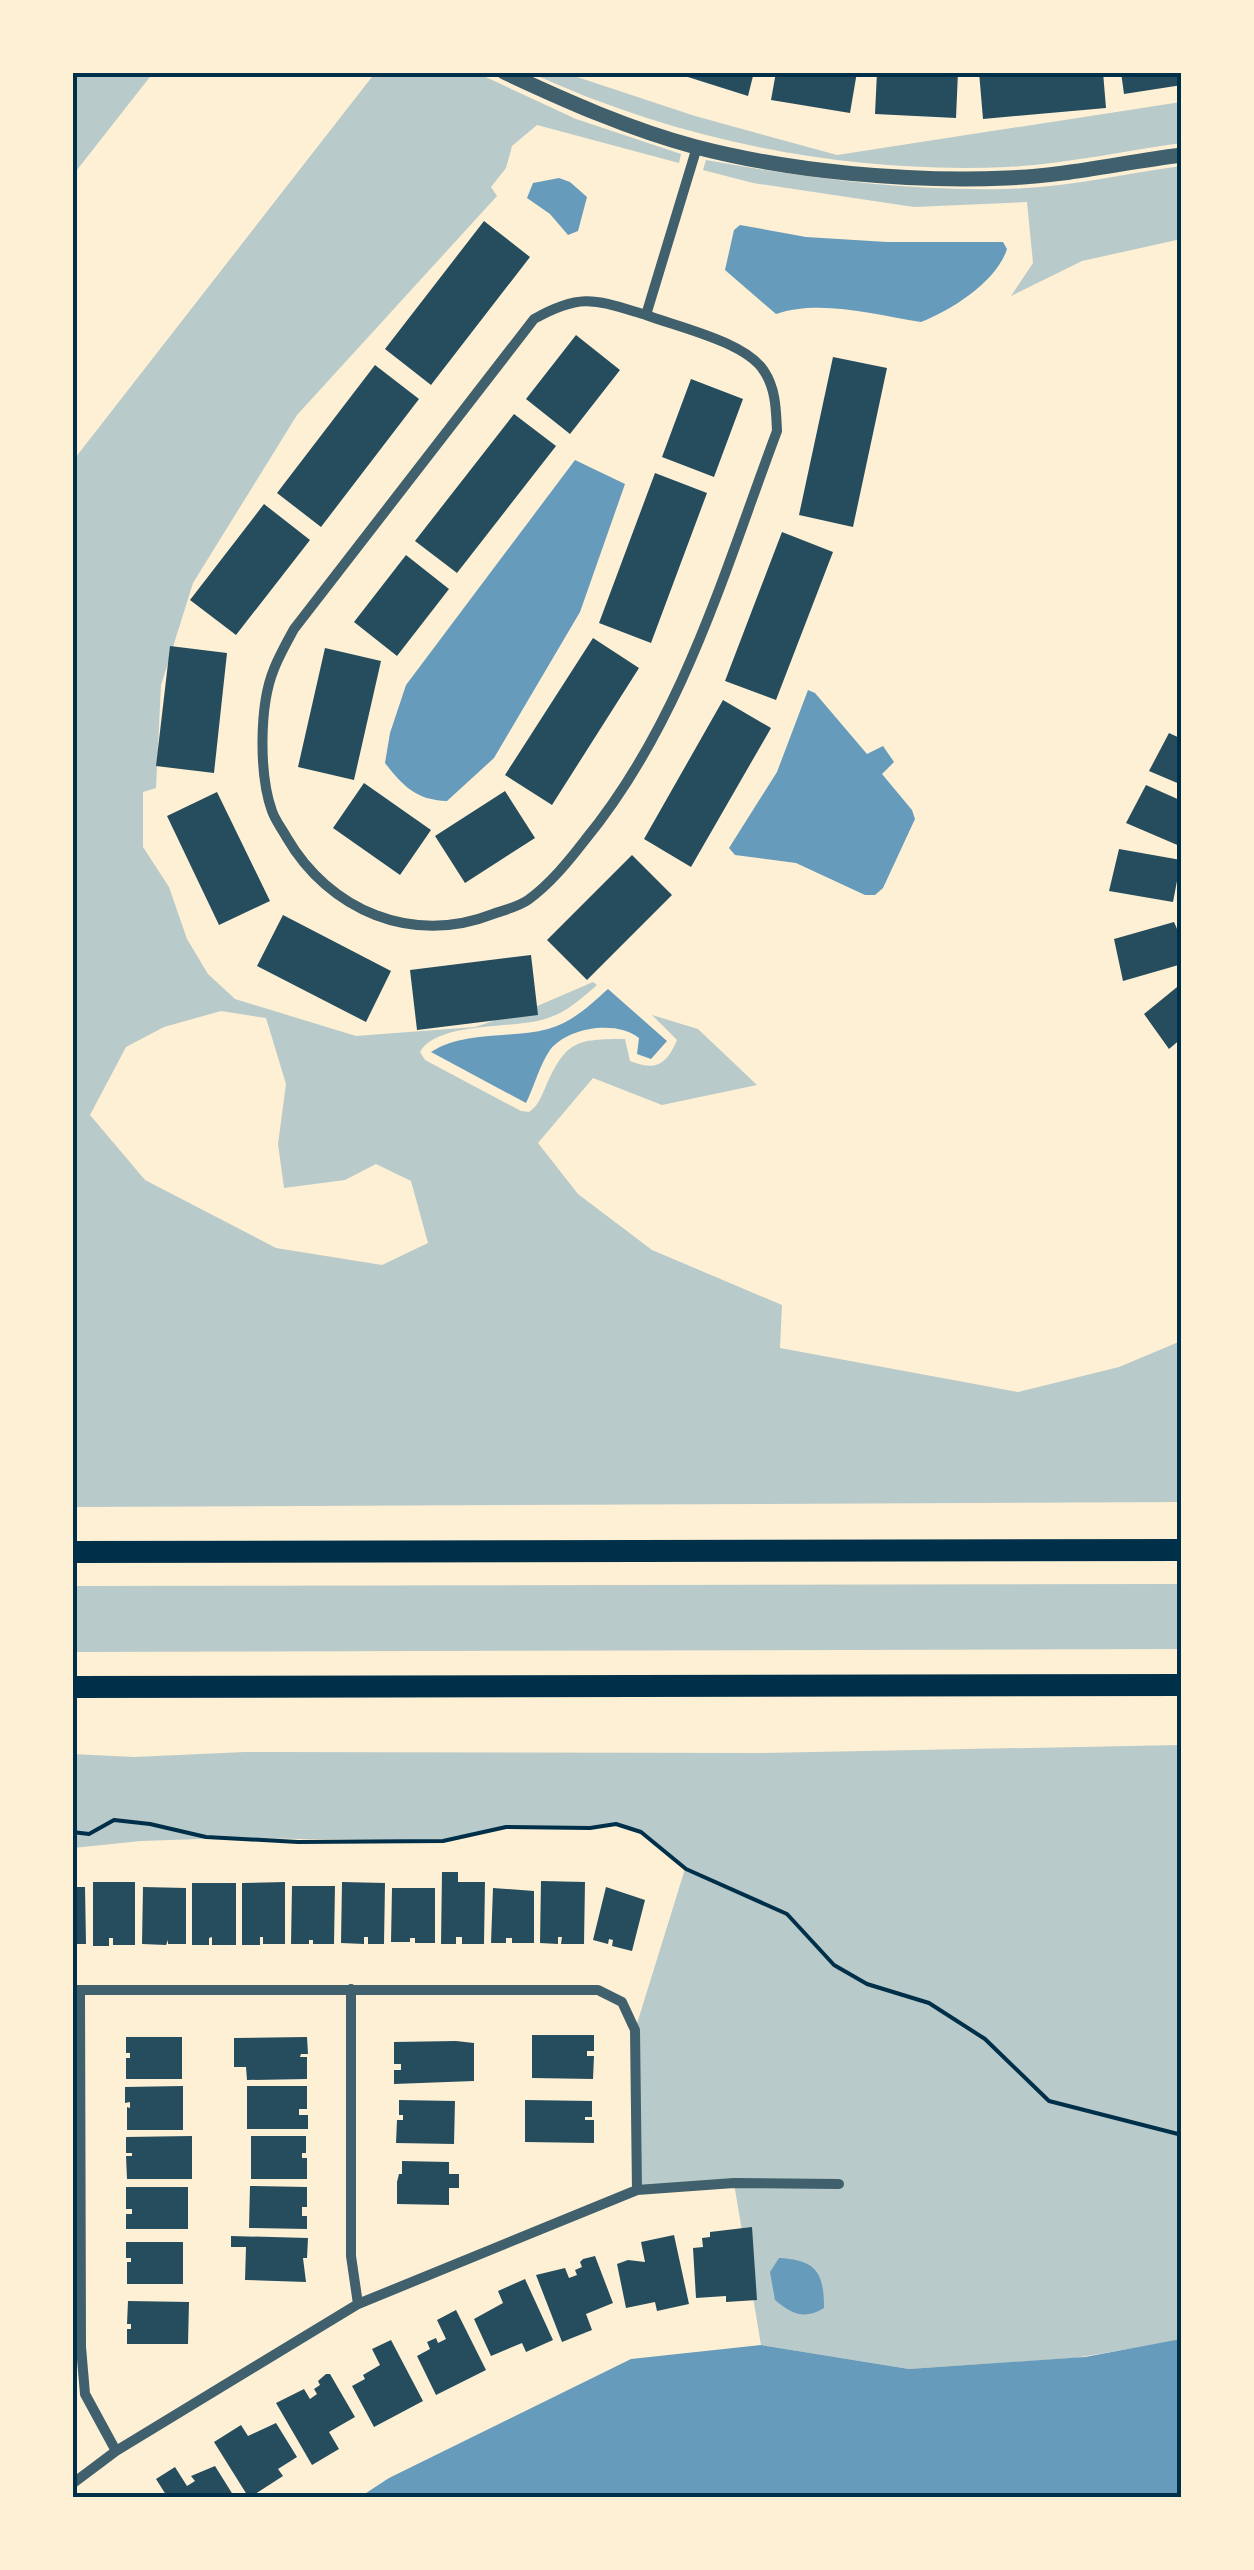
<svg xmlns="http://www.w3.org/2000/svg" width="1254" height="2570" font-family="'DM Sans',sans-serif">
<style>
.green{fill:#b9caca;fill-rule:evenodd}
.water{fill:#669bbc}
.building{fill:#264d5e}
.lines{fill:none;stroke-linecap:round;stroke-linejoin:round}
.path{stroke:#003049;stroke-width:4}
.minor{stroke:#3f606c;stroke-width:10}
.tertiary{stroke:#3f606c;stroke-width:15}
.motorway{stroke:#003049;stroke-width:22}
.neatline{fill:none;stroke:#003049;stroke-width:4}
</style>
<rect width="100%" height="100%" fill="#fdf0d5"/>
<path class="green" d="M73 72 153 73 73 175 72 73Z
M375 73H477L576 119 681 154 679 163 537 125 512 146 506 168 491 187 497 196 297 415 193 583 161 685 156 788 143 792V847L169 887 187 939 208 974 235 999 356 1036 475 1027 535 1007 593 982 597 985C581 999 566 1013 545 1019 514 1029 437 1021 420 1052L425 1060 521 1111 529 1112C538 1106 541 1097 546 1086 566 1041 576 1039 625 1039L630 1061C655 1071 666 1066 677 1040L652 1015 698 1029 757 1085 662 1105 593 1078 538 1143 578 1194 652 1250 782 1305 780 1348 1018 1392 1119 1367 1181 1341V1502L73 1507 72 462ZM221 1011 266 1018 286 1084 278 1144 284 1188 345 1180 376 1164 411 1181 428 1243 382 1265 276 1248 145 1180 90 1115 126 1047 164 1027Z
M531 73H565L695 116 837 155 1181 102V143C1124 151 1065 164 1007 167 844 174 679 141 531 73Z
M706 160C805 178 904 191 1005 189 1063 188 1124 174 1181 166V239L1082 261 1011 296 1033 263 1027 202 914 207 753 183 703 170Z
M1181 1584V1649L73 1652V1586Z
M1181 1745V2340L1075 2358 909 2369 761 2345 734 2183 637 2190 635 2030 685 1869 641 1832 616 1824 590 1828 506 1827 443 1841 230 1838 141 1841 73 1848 72 1754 134 1757 245 1752 762 1753Z"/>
<path class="water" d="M559 178 570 182 587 197 578 231 568 235 550 214 527 198 533 183Z
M740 225 806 237 887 242H1003L1007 249C997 281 952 310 921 322 875 315 821 299 776 314L725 270 734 230Z
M575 460 625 484 580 612 494 758 447 801C416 800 403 786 385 763L390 733 406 685Z
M808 690 815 693 867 754 883 746 894 762 882 774 912 810 915 819 883 888 875 895H865L796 863 735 855 729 848 777 772Z
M608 989 667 1041 651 1059 637 1054 639 1038C617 1020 568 1027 550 1050 540 1064 534 1087 526 1103L431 1052C465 1030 511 1039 548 1029 573 1022 590 1005 608 989Z
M779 2258C816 2260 824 2272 824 2308 804 2320 792 2314 775 2300L770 2272Z
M1181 2339V2497H360L389 2478 631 2359 761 2345 909 2369 1085 2357Z"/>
<path class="building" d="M672 72H754L748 96Z
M776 72H857L850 113 771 100Z
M877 72H958L956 118 875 114Z
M979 72H1103L1106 108 983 119Z
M1121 72H1182V85L1124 94Z
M484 221 530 257 431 385 385 349Z
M576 335 620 370 570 434 526 399Z
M833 357 887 368 853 527 799 515Z
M375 365 419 399 321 527 277 493Z
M691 379 743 399 714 477 662 457Z
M514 414 556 446 457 573 415 541Z
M655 473 707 493 651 643 599 623Z
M264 504 310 540 236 635 190 600Z
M782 532 833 552 776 700 725 681Z
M406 555 449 589 397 656 354 622Z
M593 638 639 668 552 805 505 775Z
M170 646 227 653 214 773 156 766Z
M325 648 381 661 354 780 298 767Z
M723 700 771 728 691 867 644 839Z
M1169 733 1182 739V785L1149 771Z
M364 783 431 830 400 875 333 828Z
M1146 785 1182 801V847L1126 823Z
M505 791 535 838 465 883 435 836Z
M217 792 270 901 219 925 167 816Z
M1119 849 1181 860 1173 902 1109 891Z
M632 855 672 895 587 980 547 940Z
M283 915 391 971 366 1022 257 966Z
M1174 922 1181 938 1182 964 1123 981 1114 939Z
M531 955 538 1015 417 1030 410 970Z
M1182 983V1038L1169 1049 1144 1014Z
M442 1872H458V1882H485L484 1944H462V1937H456V1944H441Z
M541 1881 585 1882 584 1944H561L562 1937H558V1944L540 1943Z
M93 1882H135V1945H113V1938H109V1946H93Z
M285 1882V1944H263V1937H260V1945H242V1883Z
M342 1882 385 1883 384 1944H368V1937H364V1944L341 1943Z
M192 1883H236V1945H212V1937L209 1938V1945H192Z
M292 1886H335L334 1944H313V1940H309V1944H291Z
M72 1887H85L86 1944H72Z
M143 1887 186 1888V1944H168V1940L166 1945 142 1944Z
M606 1887 645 1900 632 1951 612 1946 613 1940 609 1939 608 1944 593 1940Z
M392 1888H435V1943H415V1938H410V1942H391Z
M493 1888 534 1891V1943H512V1938H506V1943H491Z
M532 2035H594V2051H587V2056H594L593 2079 532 2078Z
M126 2037H182V2079H126V2058H130V2053H126Z
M307 2037 308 2054H301L300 2057H307V2079L247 2080 246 2067H234V2038Z
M456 2041 474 2043V2081L394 2084V2070H401V2064H394V2042Z
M183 2086V2130H127V2107L130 2108V2102L125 2103V2087Z
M247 2086H307V2109H299V2115H308V2129H247Z
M399 2100 455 2101 454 2144 396 2143 397 2120H403V2115H399Z
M525 2100 592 2101V2117H585V2120H594V2143L525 2142Z
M192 2136V2179H127L126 2156H132V2153H126V2137Z
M251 2136H306V2153H302V2158H307V2179H251Z
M402 2161 449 2162V2174H459V2188H449V2205L397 2204V2182L399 2174H402Z
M250 2186 307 2187V2207H302V2216H307V2229L249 2228Z
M126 2187H188V2229H126V2214H132V2209H126Z
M752 2227 757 2300 726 2302V2296L696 2298 693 2248 703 2247 702 2238 710 2237V2232Z
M674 2235 689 2304 657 2311 655 2302 626 2308 617 2264 628 2260 645 2262 641 2242Z
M231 2236 308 2238 307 2258H303L306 2282 245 2280 246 2247H231Z
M126 2242H183V2284H127V2262H131V2258H126Z
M595 2256 613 2303 586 2314 592 2330 562 2342 536 2275 565 2268 569 2278 577 2275 575 2270 582 2267 580 2262 583 2259Z
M525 2279 553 2340 526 2352 522 2343 491 2356 474 2319 503 2303 498 2291Z
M128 2301 189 2302 188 2344H127V2329H131V2324H127Z
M456 2310 486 2370 436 2395 417 2356 430 2349 427 2342 436 2338 438 2343 446 2339 437 2320Z
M391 2340 423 2401 374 2427 352 2386 365 2379 363 2375 380 2365 372 2349Z
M326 2374H330L355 2417 329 2432 339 2449 312 2465 276 2403 304 2389 310 2399 317 2394 314 2389 320 2385 318 2381Z
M276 2423 297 2457 278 2469 283 2476 249 2498 214 2442 241 2425 248 2436Z
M215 2466 235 2498H168L156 2479 175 2467 187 2486 195 2481 191 2476Z"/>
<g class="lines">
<path class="path" d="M72 1832 89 1834 114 1820 150 1824 206 1837 298 1842 443 1841 506 1827 590 1828 616 1824 641 1832 686 1869 787 1914 834 1965 867 1984 929 2003 985 2039 1049 2101 1182 2135"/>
<path class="minor" d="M646 315C596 300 582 292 534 319L294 629C287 642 279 656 274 669 259 705 259 775 272 811 275 820 282 829 287 838 329 910 412 946 493 914 504 910 518 907 528 900 550 884 568 862 585 840 682 722 724 572 777 431 776 410 776 389 764 371 746 342 678 327 646 315L697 147
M351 1989V2256L358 2304
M72 1990H598L622 2002 635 2030 637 2190
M80 1991 81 2347 85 2394 116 2451
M72 2484 116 2451 358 2304 637 2190 734 2183 839 2184"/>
<path class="tertiary" d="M504 72C566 101 629 129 696 147 792 172 908 182 1007 178 1065 176 1124 162 1182 155"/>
<path class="motorway" d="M72 1552 1182 1550
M72 1687 1182 1685"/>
</g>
<rect width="1254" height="2570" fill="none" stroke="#fdf0d5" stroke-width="150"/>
<rect x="75" y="75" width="1104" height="2420" class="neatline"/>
</svg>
